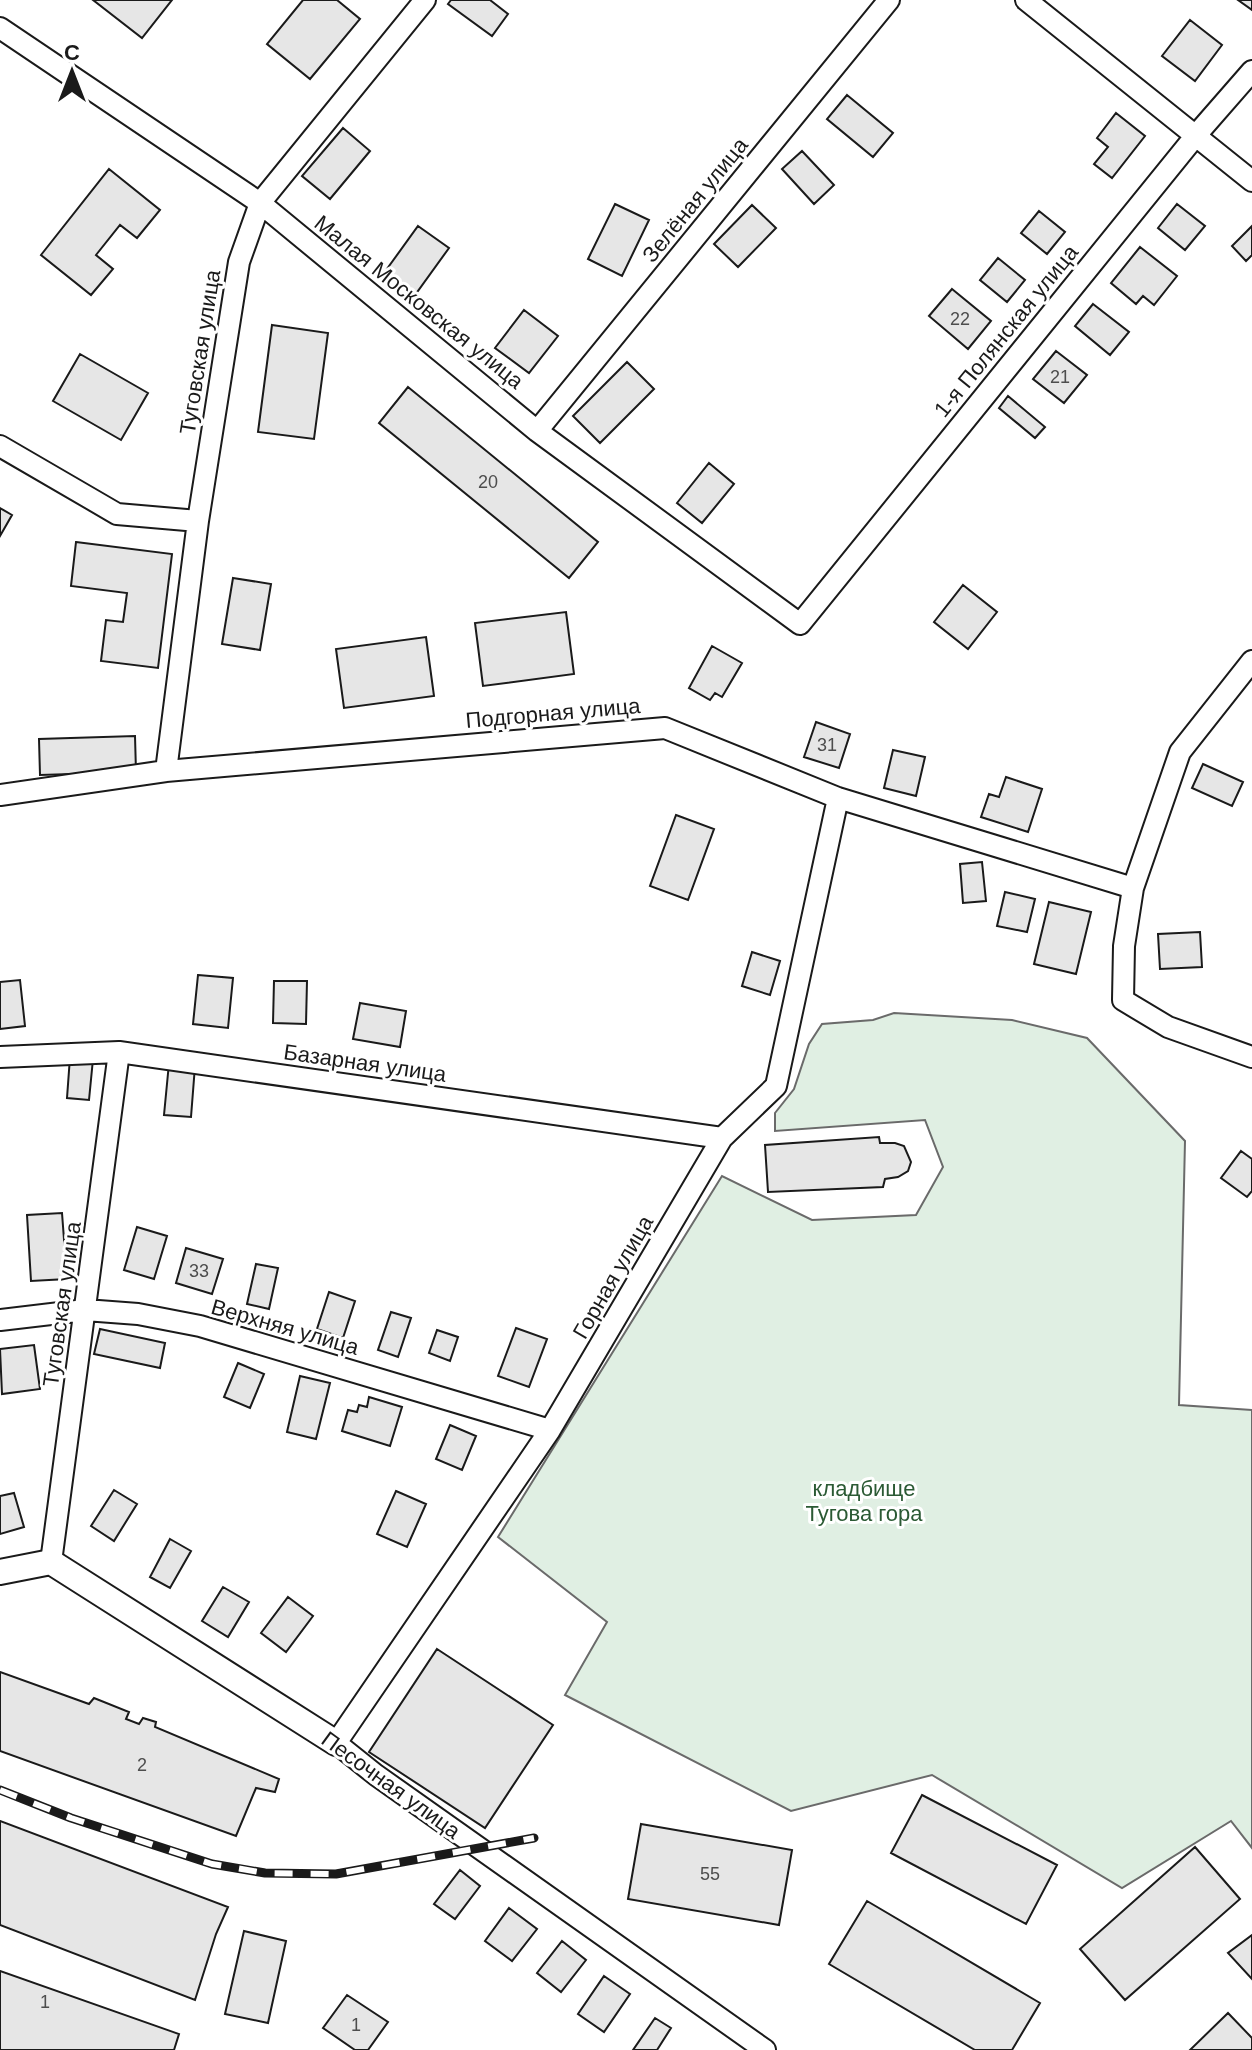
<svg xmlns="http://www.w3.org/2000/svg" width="1252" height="2050" font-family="Arial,sans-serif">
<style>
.green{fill:#e0efe3;stroke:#6a6a6a;stroke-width:2}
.building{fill:#e6e6e6;stroke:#1a1a1a;stroke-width:2}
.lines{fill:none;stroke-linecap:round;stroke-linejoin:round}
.minor-casing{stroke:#1a1a1a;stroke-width:24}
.tertiary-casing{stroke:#1a1a1a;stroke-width:28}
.minor{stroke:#fff;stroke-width:20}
.tertiary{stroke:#fff;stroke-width:24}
.rail-casing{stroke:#1a1a1a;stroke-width:9}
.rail{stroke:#fff;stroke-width:6;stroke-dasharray:18;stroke-linecap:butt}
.labels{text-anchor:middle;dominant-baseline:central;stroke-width:6;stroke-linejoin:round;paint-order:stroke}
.number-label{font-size:18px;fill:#4d4d4d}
.street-label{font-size:22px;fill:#1a1a1a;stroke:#fff}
.park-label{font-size:22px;fill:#2b5a34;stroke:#fff}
</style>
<rect width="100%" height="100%" fill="#fff"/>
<path class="green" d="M894 1013 1012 1020 1087 1038 1185 1141 1179 1405 1252 1410V1848L1231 1821 1122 1888 932 1775 791 1811 565 1695 607 1622 498 1537 722 1176 812 1220 916 1215 943 1167 925 1120 775 1131V1113L794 1089 809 1044 822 1024 873 1020Z"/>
<path class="building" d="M93 0H172L142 38Z
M303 0H337L360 19 310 79 267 44Z
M451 0H490L508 14 492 36 448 4Z
M1238 0H1252V10Z
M1190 20 1222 45 1195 81 1162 56Z
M847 95 893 133 873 157 827 119Z
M1116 113 1145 136 1112 178 1094 164 1108 147 1097 138Z
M343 128 370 151 330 199 302 176Z
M802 151 834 185 814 204 782 169Z
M109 169 160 210 137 238 120 225 96 255 113 269 91 295 41 255Z
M615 204 649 220 622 276 588 259Z
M1177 204 1205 226 1185 250 1158 228Z
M752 205 776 228 738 267 714 244Z
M1039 211 1065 232 1047 254 1021 233Z
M418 226 449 248 415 295 384 273Z
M1252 226V255L1246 261 1232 246Z
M1140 247 1177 276 1154 305 1143 296 1136 304 1111 283Z
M998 258 1025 280 1007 302 980 280Z
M952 289 991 321 968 349 929 316Z
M1093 304 1129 332 1110 355 1075 326Z
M524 310 558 336 529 373 495 348Z
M272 325 328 333 314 439 258 432Z
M1056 351 1087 375 1064 403 1033 379Z
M80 354 148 393 121 440 53 401Z
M627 362 654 389 600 443 573 416Z
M408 387 598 542 569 578 379 423Z
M1008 396 1045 427 1035 438 999 408Z
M709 463 734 484 702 523 677 503Z
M0 508 12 515 0 536Z
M76 542 172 554 158 668 101 661 106 620 123 622 127 593 71 586Z
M233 578 271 584 260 650 222 644Z
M963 585 997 612 968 649 934 622Z
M566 612 574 674 483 686 475 623Z
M426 637 434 696 344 708 336 649Z
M712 646 742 663 722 697 715 693 710 700 689 688Z
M816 722 850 734 839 768 804 757Z
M135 736 136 772 40 775 39 739Z
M893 750 925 757 916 796 884 788Z
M1203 764 1243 782 1232 806 1192 788Z
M1006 777 1042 789 1028 832 981 817 989 794 999 797Z
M676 815 714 829 688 900 650 886Z
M982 862 986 901 963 903 960 864Z
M1005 892 1035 899 1027 932 997 926Z
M1049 902 1091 912 1076 974 1034 964Z
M1200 932 1202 967 1160 969 1158 934Z
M752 952 780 961 770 995 742 986Z
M198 975 233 978 228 1028 193 1024Z
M20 980 25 1026 0 1029V982Z
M274 981H307L306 1024 273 1023Z
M360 1003 406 1011 400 1047 353 1039Z
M70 1057 93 1059 89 1100 67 1098Z
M169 1063 195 1066 191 1117 164 1115Z
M879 1137 880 1143H895L904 1146 911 1162 908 1171 898 1177 885 1179 883 1187 768 1192 765 1145Z
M1241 1151 1252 1159V1191L1247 1197 1221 1178Z
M62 1213 67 1279 31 1281 27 1215Z
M137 1227 167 1236 154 1279 124 1270Z
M186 1248 223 1259 212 1294 176 1283Z
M256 1264 278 1268 269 1309 247 1304Z
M329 1292 355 1301 343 1338 317 1329Z
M391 1312 411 1318 398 1357 378 1350Z
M516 1328 547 1339 529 1387 498 1376Z
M100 1329 165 1343 160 1368 94 1354Z
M437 1330 458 1337 450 1361 429 1353Z
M34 1345 40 1389 2 1394 0 1349Z
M238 1363 264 1374 250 1408 224 1397Z
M300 1376 330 1383 316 1439 287 1432Z
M369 1397 402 1407 390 1446 342 1431 348 1410 357 1412 359 1405 367 1407Z
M450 1425 476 1436 462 1470 436 1459Z
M114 1490 137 1504 114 1541 91 1526Z
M396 1491 426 1504 407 1547 377 1534Z
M14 1493 24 1527 0 1534V1496Z
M170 1539 191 1551 170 1588 150 1577Z
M223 1587 249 1602 228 1637 202 1621Z
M288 1597 313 1616 286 1652 261 1633Z
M437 1649 553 1725 485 1828 369 1752Z
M0 1672 89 1704 94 1698 129 1712 126 1719 139 1724 143 1718 156 1722 155 1727 279 1779 275 1792 256 1788 236 1836 0 1751Z
M922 1795 1057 1865 1026 1924 891 1853Z
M0 1821 228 1907 216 1934 195 2000 0 1925Z
M641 1824 792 1850 779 1925 628 1899Z
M1195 1847 1240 1899 1125 2000 1080 1949Z
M460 1870 480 1886 455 1919 434 1904Z
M867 1901 1040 2003 1012 2050H975L829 1964Z
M509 1908 537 1929 512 1961 485 1941Z
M244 1931 286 1941 268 2023 225 2014Z
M1252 1935V1979L1228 1953Z
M562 1941 586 1960 561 1992 537 1973Z
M0 1971 179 2034 174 2050H0Z
M604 1976 630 1994 604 2032 578 2014Z
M347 1995 388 2022 368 2050H355L323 2028Z
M1228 2013 1252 2038V2050H1190Z
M655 2018 671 2028 657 2050H633Z"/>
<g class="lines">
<g class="minor-casing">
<path id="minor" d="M1026 0 1252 181
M0 28 260 203 537 431 800 624 1197 134 1252 71
M537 431 889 0
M0 446 117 514 198 521
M1252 661 1180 752 1133 888 1124 946 1123 1000 1168 1027 1252 1057
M166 771 198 521 239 262 260 203 425 0
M0 795 166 771 665 728 838 798 1133 888
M0 1057 119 1052 722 1138
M0 1320 85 1310 138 1314 200 1326 550 1430
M51 1562 119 1052
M765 2050 376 1775 336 1743 550 1430 722 1138 776 1086 838 798"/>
</g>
<g class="tertiary-casing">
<path id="tertiary" d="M0 1572 51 1562 336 1743"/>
</g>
<use href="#minor" class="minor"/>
<use href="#tertiary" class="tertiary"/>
<g class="rail-casing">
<path id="rail" d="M0 1790 71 1818 212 1864 265 1873 336 1874 534 1838"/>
</g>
<use href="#rail" class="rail"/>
</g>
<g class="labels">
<g class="number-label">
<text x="960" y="319">22</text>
<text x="1060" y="377">21</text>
<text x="488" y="482">20</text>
<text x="827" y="745">31</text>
<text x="199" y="1271">33</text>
<text x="142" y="1765">2</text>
<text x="710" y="1874">55</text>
<text x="45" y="2002">1</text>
<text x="356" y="2025">1</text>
</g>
<g class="street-label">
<text transform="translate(695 200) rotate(-51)">Зелёная улица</text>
<text transform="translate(419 302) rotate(39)">Малая Московская улица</text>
<text transform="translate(1006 331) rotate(-51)">1-я Полянская улица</text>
<text transform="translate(200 352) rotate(-81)">Туговская улица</text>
<text transform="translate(553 713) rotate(-5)">Подгорная улица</text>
<text transform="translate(365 1063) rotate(8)">Базарная улица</text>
<text transform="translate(613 1277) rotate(-60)">Горная улица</text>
<text transform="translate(62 1304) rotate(-82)">Туговская улица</text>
<text transform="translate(285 1327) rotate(16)">Верхняя улица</text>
<text transform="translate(391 1785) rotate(36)">Песочная улица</text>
</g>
<g class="park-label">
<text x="864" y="1488">кладбище<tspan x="864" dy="25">Тугова гора</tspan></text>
</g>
</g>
<g transform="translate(72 72)" stroke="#ffffff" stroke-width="6" paint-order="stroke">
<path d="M0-6L14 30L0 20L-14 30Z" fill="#1a1a1a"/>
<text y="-12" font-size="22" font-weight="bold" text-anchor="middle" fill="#1a1a1a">С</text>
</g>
</svg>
